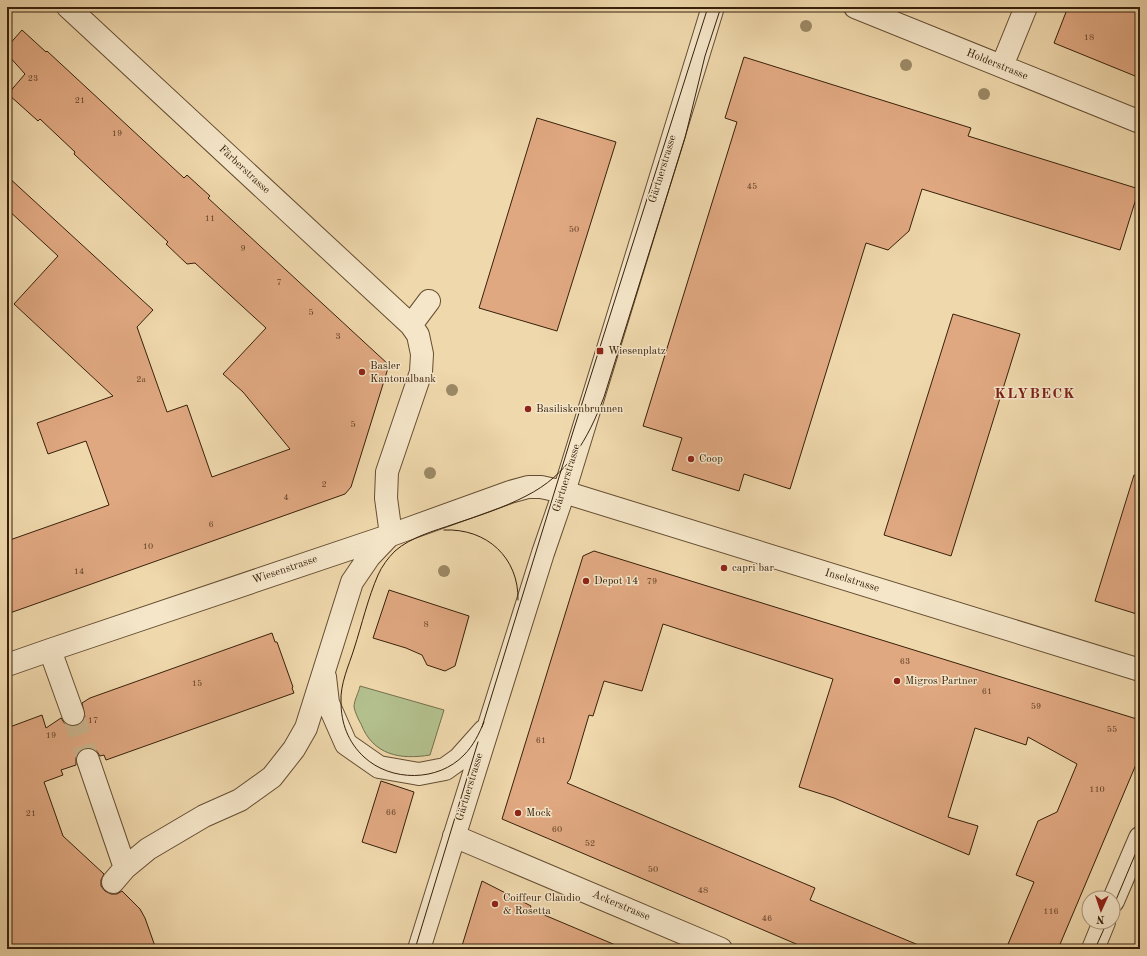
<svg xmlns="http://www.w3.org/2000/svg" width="1147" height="956" font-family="'Old Standard TT',serif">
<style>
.green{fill:#b3c08e;stroke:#75704c}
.building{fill:#e0a881;stroke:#37200a}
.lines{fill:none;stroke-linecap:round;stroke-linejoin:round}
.minor-tunnel{stroke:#cab38c;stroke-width:22;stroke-dasharray:22 11;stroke-linecap:butt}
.minor-casing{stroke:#654e32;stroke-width:24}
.minor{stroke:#f5e6c9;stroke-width:22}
.tram{stroke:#37200a;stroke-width:1}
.tree{fill:#9b8965}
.poi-dot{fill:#8f2418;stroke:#f5e6c9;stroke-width:1.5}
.labels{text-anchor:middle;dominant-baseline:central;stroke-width:3;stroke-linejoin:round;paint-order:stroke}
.number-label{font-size:9px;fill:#614228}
.street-label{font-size:11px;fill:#37200a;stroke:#f5e6c9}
.poi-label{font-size:11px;fill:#37200a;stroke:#f5e6c9;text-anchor:start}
.district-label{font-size:15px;font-weight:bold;letter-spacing:1px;fill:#7a1f14;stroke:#f5e6c9}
</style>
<rect width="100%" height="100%" fill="#efd8ac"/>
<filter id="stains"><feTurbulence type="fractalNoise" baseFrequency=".005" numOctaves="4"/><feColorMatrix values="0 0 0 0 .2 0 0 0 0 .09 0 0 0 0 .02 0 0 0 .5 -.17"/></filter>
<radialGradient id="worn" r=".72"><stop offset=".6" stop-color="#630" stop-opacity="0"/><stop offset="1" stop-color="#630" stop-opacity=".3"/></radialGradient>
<path class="green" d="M360 686 444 710 430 755C400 760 373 755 361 724 358 719 355 712 354 707 354 700 359 692 360 686Z"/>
<path class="building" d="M1068 7H1140V78L1054 43Z
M22 30 46 52 47 51 184 178 187 175 210 196 208 198 389 365 351 487 345 494 7 614V541L109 505 86 441 48 454 37 423 113 396 14 304 58 256 7 209V176L153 310 137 327 167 412 187 405 212 477 290 449 243 392 223 374 266 328 195 263 187 264 166 244 168 242 74 154 75 152 40 119 38 121 8 94 25 74 7 54V47Z
M744 57 971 128 968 136 1139 189 1120 250 922 189 909 231 888 250 866 243 790 489 744 474 739 491 672 470 682 438 643 426 737 122 725 118Z
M537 118 616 142 557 331 479 308Z
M953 314 1020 334 951 556 884 535Z
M1134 475 1140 476V615L1095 601Z
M594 551 1140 720V755L1058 949H1006L1034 882 1016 875 1038 821 1057 812 1077 764 1028 737 1026 745 975 728 948 817 978 826 969 855 834 798 799 787 833 679 663 624 642 691 604 681 593 716 589 715 570 779 567 783 815 888 810 900 928 949H808L502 819 583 556Z
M389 590 469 616 455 666 445 671 427 665 422 655 406 648 373 638Z
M272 633 275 642H277L293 687 292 688 294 693 106 760 104 755 100 756 96 750 90 748H84L78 752 76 757V765L61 770 63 775 44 782 63 836 104 874 101 880V886L105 891 111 894H117L122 891 140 909 145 918 156 949H7V728L42 715 46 728 61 718 65 724 71 726H77L82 722 85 717 82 703 90 698Z
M381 781 414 792 396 853 362 842Z
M482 881 531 906 530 909 625 949H461Z"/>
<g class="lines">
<path class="minor-tunnel" d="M73 714 88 760"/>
<g class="minor-casing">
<path id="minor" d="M68 7 411 325 418 335 422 354 421 372 387 472 386 498 391 535
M855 7 1140 122
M1002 66 1026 7
M411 325 429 301
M50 650 73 714
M7 665 50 650 391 535 510 492 528 487H541L564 492 1140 670
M325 677 328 703 346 744 379 767 419 774 445 769 459 759 484 731
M88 760 125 868
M454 836 721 949
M113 882 125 868 148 849 204 816 240 800 272 777 294 749 306 728 352 582 369 557 388 537
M1113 901 1140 838
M419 949 543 553 564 492 713 7
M1093 949 1104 922"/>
</g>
<use href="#minor" class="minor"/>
<path class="tram" d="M444 530C487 528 519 558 518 600
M484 722C479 734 473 746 464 755 438 782 391 782 364 757 348 742 341 723 341 702 340 684 349 665 354 649 362 624 368 598 378 575 382 566 388 558 395 551 411 537 434 531 454 524 478 516 503 508 526 496 568 475 588 439 604 397L685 138 705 56 721 7
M482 727 572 435 708 7
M1113 907 1140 843
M415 949 478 742
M1095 949 1107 922"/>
</g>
<g class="tree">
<circle cx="806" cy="26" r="6"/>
<circle cx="906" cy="65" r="6"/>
<circle cx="984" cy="94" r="6"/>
<circle cx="452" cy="390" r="6"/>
<circle cx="430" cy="473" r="6"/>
<circle cx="444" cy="571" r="6"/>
</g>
<g class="poi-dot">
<rect x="596" y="347" width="8" height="8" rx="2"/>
<circle cx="362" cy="372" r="4"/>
<circle cx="528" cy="409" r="4"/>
<circle cx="691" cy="459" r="4"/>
<circle cx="724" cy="568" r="4"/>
<circle cx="586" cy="581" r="4"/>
<circle cx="897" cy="681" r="4"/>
<circle cx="518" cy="813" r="4"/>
<circle cx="495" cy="904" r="4"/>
</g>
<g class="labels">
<g class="number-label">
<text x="1089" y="37">18</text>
<text x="33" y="78">23</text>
<text x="80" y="100">21</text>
<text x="117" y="133">19</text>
<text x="752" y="186">45</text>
<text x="210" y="218">11</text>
<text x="574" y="229">50</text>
<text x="243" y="248">9</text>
<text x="279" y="282">7</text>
<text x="311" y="312">5</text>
<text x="338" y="336">3</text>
<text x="141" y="379">2a</text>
<text x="353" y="424">5</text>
<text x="324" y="484">2</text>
<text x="286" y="497">4</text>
<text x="211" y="524">6</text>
<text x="148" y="546">10</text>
<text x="79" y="571">14</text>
<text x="652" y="581">79</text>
<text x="426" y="624">8</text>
<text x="905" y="661">63</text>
<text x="197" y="683">15</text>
<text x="987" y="691">61</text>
<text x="1036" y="706">59</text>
<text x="93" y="720">17</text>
<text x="1112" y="729">55</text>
<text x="51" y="735">19</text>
<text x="541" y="740">61</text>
<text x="1097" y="789">110</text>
<text x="391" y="812">66</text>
<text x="31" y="813">21</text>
<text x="557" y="829">60</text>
<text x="590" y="843">52</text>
<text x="653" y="869">50</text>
<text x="703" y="890">48</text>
<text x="1051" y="911">116</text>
<text x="767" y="918">46</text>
</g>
<g class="street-label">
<text transform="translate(997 65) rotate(22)">Holderstrasse</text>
<text transform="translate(663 169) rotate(-73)">Gärtnerstrasse</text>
<text transform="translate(244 170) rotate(43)">Färberstrasse</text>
<text transform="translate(567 478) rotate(-73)">Gärtnerstrasse</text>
<text transform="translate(285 570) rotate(-19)">Wiesenstrasse</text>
<text transform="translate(852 581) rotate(17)">Inselstrasse</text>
<text transform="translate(470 787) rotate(-73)">Gärtnerstrasse</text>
<text transform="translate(621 906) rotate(23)">Ackerstrasse</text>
</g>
<g class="poi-label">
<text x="608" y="351">Wiesenplatz</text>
<text x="370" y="366">Basler<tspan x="370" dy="13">Kantonalbank</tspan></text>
<text x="536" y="409">Basiliskenbrunnen</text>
<text x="699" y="459">Coop</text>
<text x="732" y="568">capri bar</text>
<text x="594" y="581">Depot 14</text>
<text x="905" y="681">Migros Partner</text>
<text x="526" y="813">Mock</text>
<text x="503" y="898">Coiffeur Claudio<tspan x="503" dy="13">&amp; Rosetta</tspan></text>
</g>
<g class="district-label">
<text x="1035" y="394">KLYBECK</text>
</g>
</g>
<rect width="1147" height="956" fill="none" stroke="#efd8ac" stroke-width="24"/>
<rect x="8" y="8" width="1131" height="940" fill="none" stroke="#37200a" stroke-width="2"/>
<rect x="12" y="12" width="1123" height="932" fill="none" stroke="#37200a"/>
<g transform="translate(1101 910) rotate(183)"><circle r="19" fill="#f5e6c9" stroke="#a9977d"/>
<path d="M0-3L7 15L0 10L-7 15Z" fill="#8f2418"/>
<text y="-6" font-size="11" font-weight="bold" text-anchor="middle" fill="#37200a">N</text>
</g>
<rect width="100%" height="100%" filter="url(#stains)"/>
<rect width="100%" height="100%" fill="url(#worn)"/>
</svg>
